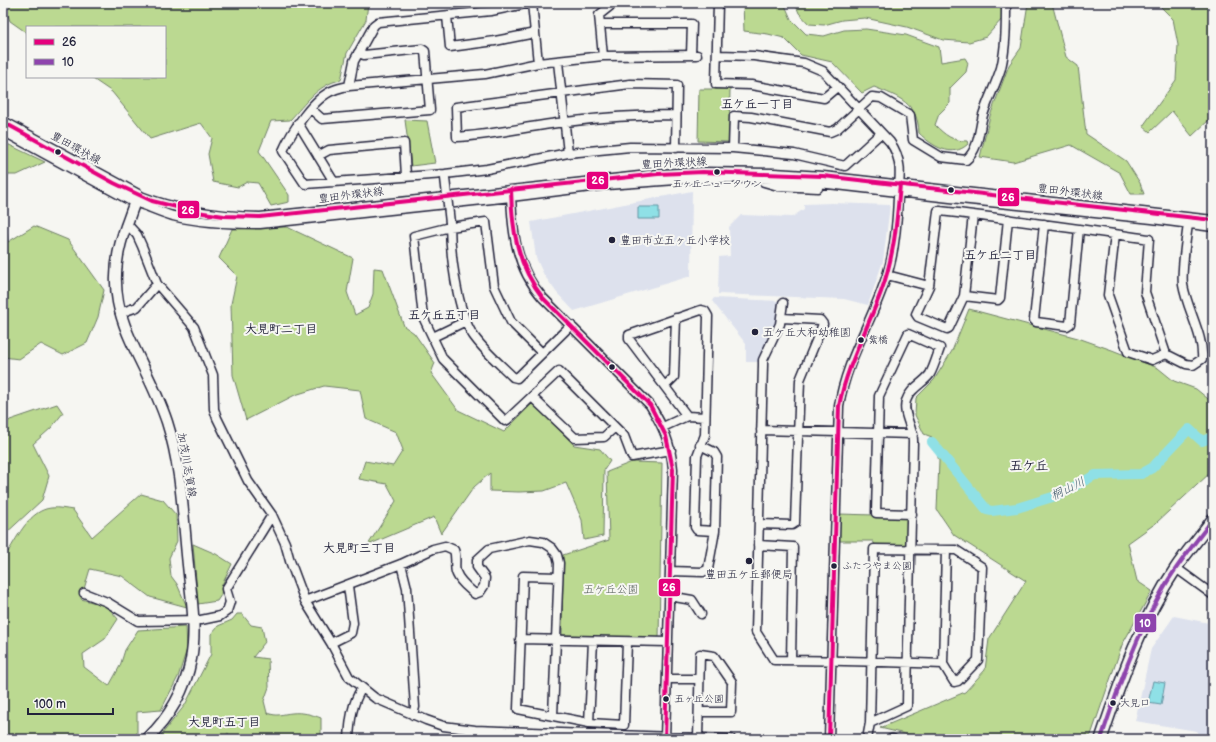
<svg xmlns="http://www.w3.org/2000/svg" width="1216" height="742" font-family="'Balsamiq Sans','Klee One',sans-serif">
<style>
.built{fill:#dde1ed}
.green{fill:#bbd991;stroke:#6e7e66}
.water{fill:#8fe0e6;stroke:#6394a2}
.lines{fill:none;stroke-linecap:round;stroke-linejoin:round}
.river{stroke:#8fe0e6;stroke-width:10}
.minor-casing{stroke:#22223b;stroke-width:11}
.major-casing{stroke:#22223b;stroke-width:13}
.highway-casing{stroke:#22223b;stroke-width:14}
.minor{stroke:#f6f6f2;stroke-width:8}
.major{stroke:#f6f6f2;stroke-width:10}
.highway{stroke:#f6f6f2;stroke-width:11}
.minor-bridge-casing{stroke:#22223b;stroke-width:11;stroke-linecap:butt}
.minor-bridge{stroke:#f6f6f2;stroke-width:8}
.bus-1-casing{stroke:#f6f6f2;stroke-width:7}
.bus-2-casing{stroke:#f6f6f2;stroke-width:7}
.bus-1{stroke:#e5007d;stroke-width:4}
.bus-2{stroke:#8e44ad;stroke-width:4}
.bus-dot{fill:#22223b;stroke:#f6f6f2;stroke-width:1.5}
.labels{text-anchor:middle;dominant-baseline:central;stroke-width:4;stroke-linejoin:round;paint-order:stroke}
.bus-label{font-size:10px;fill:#22223b;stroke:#f6f6f2;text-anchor:start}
.street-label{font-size:11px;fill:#22223b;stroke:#f6f6f2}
.poi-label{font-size:11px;fill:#22223b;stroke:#f6f6f2;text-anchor:start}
.park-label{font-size:11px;fill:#505955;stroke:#f6f6f2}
.neighbourhood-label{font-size:12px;font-weight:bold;fill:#22223b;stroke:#f6f6f2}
.water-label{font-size:12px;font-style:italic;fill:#435b6e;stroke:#f6f6f2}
.quarter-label{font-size:13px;font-weight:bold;fill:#22223b;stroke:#f6f6f2}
.line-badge{stroke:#f6f6f2;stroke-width:1.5}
.badge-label{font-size:11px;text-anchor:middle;font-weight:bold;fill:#fff}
</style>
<rect width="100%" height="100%" fill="#f6f6f2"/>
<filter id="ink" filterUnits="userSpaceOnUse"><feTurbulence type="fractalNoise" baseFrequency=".025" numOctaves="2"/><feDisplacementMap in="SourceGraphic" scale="8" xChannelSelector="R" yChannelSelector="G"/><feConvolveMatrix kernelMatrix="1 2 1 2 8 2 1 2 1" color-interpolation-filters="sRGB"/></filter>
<g filter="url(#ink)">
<path class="built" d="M692 191 691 276 574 311 557 293 544 275 536 258 531 222Z
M832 203 890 205 883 261 868 305 844 299 718 294 719 257 730 256 729 227 741 215 792 217 804 209V204Z
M714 298 779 301 778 319 761 362H746V344L712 301Z
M1174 616 1209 623 1213 620V739H1201L1197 731 1135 721 1151 649Z"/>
<path class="green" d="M4 3H368L366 20 347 53 341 80C318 84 305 104 290 120L271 121 259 151 289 195V202L271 206 258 183 247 182 238 187 213 182 208 154 212 138 201 123 150 139 112 92 90 77H165V27H27V33L10 21Z
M743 3H784L791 19 806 34 824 36 844 30 866 29 906 35 939 47 941 62 965 58 968 63 966 72 950 88V103L939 114 935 125C945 135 952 141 967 141L968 144C952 159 932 146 919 133 918 103 899 97 874 87L862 93 832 62 801 55 784 38 768 34 744 31Z
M795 3H1001L1002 19 986 37 969 42 943 40 907 27 865 18 842 20 824 25 809 24 799 13Z
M1028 3H1055L1053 7 1066 57 1078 66 1086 134 1126 161 1140 183 1144 194H1131L1120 173 1071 145 1013 162 980 157 990 116 1009 65 1021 48Z
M1157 3H1213V109L1210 119 1192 136 1172 111 1150 132 1143 126 1176 80 1178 45 1173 19Z
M699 89H730L729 142 698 141Z
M405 120 427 121 435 163 411 166Z
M3 142 45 162 17 175H3Z
M3 210 8 242 34 226 68 240 104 290 98 317 87 343 63 355 41 344 19 359 3 357Z
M287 227 353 258 347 292 355 315 368 308 373 294 374 268 383 269 404 326 414 333 435 363 431 373 458 410 504 432 533 403 574 445 600 449 610 461 604 470 603 536 584 540 582 520 566 483 544 491 519 492 490 491V473L474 487 441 534 434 517 368 545 396 501 387 484 359 479 365 461 393 466 403 450 396 432 366 419 360 390 324 386 295 395 246 420 233 375 231 304 237 276 219 258 232 229Z
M969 309 1078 338 1112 350 1158 368 1174 381 1196 389 1213 403V449L1209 456 1210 473 1156 523 1128 543 1137 581 1152 591 1122 645 1091 735 1083 739H926L880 728 965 692 985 670 989 639 1026 581 954 535 937 510 939 461 932 437 924 434 915 415 916 398 934 380 952 351Z
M57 404 63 413 51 428 33 444 49 476 42 500 3 536V426L10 420Z
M632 462 662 463 659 638 562 635 563 555 609 540 607 472Z
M141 494 163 500 176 515 177 541 169 558 171 576 177 584 187 607 150 597 122 576 90 569 81 599 107 606 118 619 105 639 83 654 84 667 109 686 120 666 125 650 138 630 186 627 187 649 178 677 161 710 137 712V739H3V545L8 552C18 536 30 510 51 508 58 507 66 509 73 510L92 537Z
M839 514 909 516 908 547H876L873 541H838Z
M193 544 216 554 232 564 222 585 221 595 217 601 198 604Z
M237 614H242L251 625 262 627 265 642 253 657 268 659 269 687 264 701 267 713C278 717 281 714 292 713 302 712 311 714 321 718V739H234L228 733 221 739H158L185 705 211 654V634L218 626 232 620Z"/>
<path class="water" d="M638 207H659V219H638Z
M1153 681 1165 683 1161 705 1148 703Z"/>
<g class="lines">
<path class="river" d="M932 442 987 510 992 511 1017 508 1059 495 1095 475 1141 474 1152 468 1189 429 1202 441 1213 437"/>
<g class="minor-casing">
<path id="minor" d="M532 3 538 63
M718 3 716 84 751 85 824 98 837 87
M447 16 450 47 495 41 535 33
M600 24H692L691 55
M697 55 603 56 538 63 485 74 349 86C344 87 338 88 334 90 314 97 291 132 283 151L305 184 445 174 487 169 568 153 630 147 733 148 794 154 845 166 881 133
M718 55 754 56 804 63 823 71 890 142C903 160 900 177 898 197 897 223 895 251 887 275 873 320 846 360 839 406L829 739
M603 56 599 15 614 3
M558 62 568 153
M349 86 354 61 374 25 378 22 491 11 530 3
M311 109 322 119 430 110 425 51 422 49 364 55 358 53
M298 123 334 182
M676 148 677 85 630 84 456 107 457 137C494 135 529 126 566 122 603 117 639 115 676 115
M733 148 734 116 751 117 830 132 837 129 872 97 881 98 910 115 913 140 941 157 966 160C979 149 979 130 983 115 988 99 996 84 1001 68 1006 47 1006 25 1006 3
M318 156 329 150 404 143 406 176
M764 182 778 186 818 188
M511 193C512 232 516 268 543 298L650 405C663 426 671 444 673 469L665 739
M138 195C178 211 218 216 260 217L658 174 703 172 774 173 823 176 1213 220
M135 202C147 206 160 212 173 216 201 223 231 224 260 224L511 197 607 185 704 178 773 179 819 183 950 198 1152 219 1213 227
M973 215 964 296 949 328 947 329 918 317 916 314 929 286 938 211H940C1010 219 1079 229 1149 239L1145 292 1166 354 1186 364 1193 365 1202 359C1204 336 1187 309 1183 285 1181 270 1186 241 1188 224
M450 223C450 252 457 312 473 335 484 351 500 364 513 377L517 378 571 325
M127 224 137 235 142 246 157 284 194 327 213 375 214 409 217 418 248 481 272 515 285 543 290 561 305 601 331 643 349 677 375 698 426 720 443 726 475 730 731 739
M1044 224 1034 320 1036 322 1067 326 1070 324 1079 229
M1115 234 1108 295 1128 352 1152 360 1166 354
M887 275 929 286
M964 296 998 300 1000 298 1008 219
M783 303 780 324 763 360V365L756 632 774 660C830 660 887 662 943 664L954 682 958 681 978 660 982 567 956 550 874 549 870 723 867 739
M120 313 137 307 157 284
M433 337 466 321
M542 353 511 322 494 286 486 222 450 227 414 236 423 317 443 359 505 421 507 420 559 371 624 436 632 457 671 450
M665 386 674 377 676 318
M532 397 575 438 604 437 615 427
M687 416 629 339V335L701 310 705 311 708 316 705 435 697 456 695 527 697 530 715 531
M663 427 687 416 705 417
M761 430 913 434
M759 524 792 525 795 523 800 380 823 324 820 320 782 318
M758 545 793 547 791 660
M401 564 407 588 415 707 413 715
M1176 568 1213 595
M670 571 703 572 708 569 715 531 717 457 714 452 700 445
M558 577 523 576 518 709 589 723 624 725 627 642
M84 593 107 602 138 621 201 620 220 616 227 611 230 602 226 589 272 515
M669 596 692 600 701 614
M305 601 401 564 433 549 445 546 454 550C457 558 454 566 456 572 459 581 468 588 475 594L480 592 484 586 485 578 477 567V560L489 549 530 540 543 542 552 548 557 555 559 563 553 716
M520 639 668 642
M331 643 351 633 353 623 348 586
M943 664 946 550
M667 679H699
M589 723 593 641
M870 723 907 706C908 618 911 530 913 442 914 428 902 415 906 401 910 388 923 384 930 374 934 367 937 356 940 348L908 334 879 396 876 513 912 514
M698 738 700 654 714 656 732 682 731 712H699
M349 739C350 721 352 703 362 688
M891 739H893"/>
</g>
<g class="major-casing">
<path id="major" d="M3 122 138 195C133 205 130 216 126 226 95 311 142 347 167 422 182 468 183 518 188 565 191 596 197 628 191 659 186 689 169 718 147 739
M3 130 135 202"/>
</g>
<g class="highway-casing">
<path id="highway" d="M1101 739C1121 680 1141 620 1176 568 1187 551 1201 536 1213 519"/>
</g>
<use href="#minor" class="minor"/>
<use href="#major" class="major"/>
<use href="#highway" class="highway"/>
<g class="minor-bridge-casing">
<path id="minor-bridge" d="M445 178 450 223"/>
</g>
<use href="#minor-bridge" class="minor-bridge"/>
<g class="bus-1-casing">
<path id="bus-1" d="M3 122 114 183 152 201 197 212 224 216 260 217 658 174 703 172 823 176 1213 220
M511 189C512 230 517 265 543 298L650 405 666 436 673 469 665 739
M829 739 839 406C847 365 867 330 881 292 894 257 897 221 900 184"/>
</g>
<g class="bus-2-casing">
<path id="bus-2" d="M1101 739C1118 688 1136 636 1163 589 1177 564 1196 542 1213 519"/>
</g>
<use href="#bus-1" class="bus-1"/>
<use href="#bus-2" class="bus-2"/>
</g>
</g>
<g class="bus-dot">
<circle cx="58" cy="152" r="3.5"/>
<circle cx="717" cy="172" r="3.5"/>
<circle cx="951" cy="190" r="3.5"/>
<circle cx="612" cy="240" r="4"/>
<circle cx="755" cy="332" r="4"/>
<circle cx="861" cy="340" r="3.5"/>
<circle cx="612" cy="367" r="3.5"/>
<circle cx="749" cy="561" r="4"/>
<circle cx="834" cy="566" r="3.5"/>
<circle cx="666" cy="699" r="3.5"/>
<circle cx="1113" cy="703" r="3.5"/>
</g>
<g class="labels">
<g class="bus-label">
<text x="717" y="184" text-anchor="middle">五ヶ丘ニュータウン</text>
<text x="868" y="340">紫橋</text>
<text x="842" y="566">ふたつやま公園</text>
<text x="674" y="699">五ヶ丘公園</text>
<text x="1120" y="703">大見口</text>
</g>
<g class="street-label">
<text transform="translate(76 148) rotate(29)">豊田環状線</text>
<text transform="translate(674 163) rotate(-3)">豊田外環状線</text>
<text transform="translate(1070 192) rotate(7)">豊田外環状線</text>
<text transform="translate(351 195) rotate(-7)">豊田外環状線</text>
<text transform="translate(187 465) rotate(80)">加茂川志賀線</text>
</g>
<g class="poi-label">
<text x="620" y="240">豊田市立五ヶ丘小学校</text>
<text x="763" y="332">五ケ丘大和幼稚園</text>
<text x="749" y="574" text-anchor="middle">豊田五ケ丘郵便局</text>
</g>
<g class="park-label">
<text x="611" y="589">五ケ丘公園</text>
</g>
<g class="neighbourhood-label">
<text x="757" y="104">五ケ丘一丁目</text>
<text x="1000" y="255">五ケ丘二丁目</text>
<text x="444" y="315">五ケ丘五丁目</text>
<text x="281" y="329">大見町二丁目</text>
<text x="359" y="548">大見町三丁目</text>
<text x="224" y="722">大見町五丁目</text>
</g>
<g class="water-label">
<text transform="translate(1068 489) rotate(-26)">桐山川</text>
</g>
<g class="quarter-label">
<text x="1029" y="466">五ケ丘</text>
</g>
</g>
<g class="line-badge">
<rect x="586" y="171" width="23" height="19" rx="4" fill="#e5007d"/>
<rect x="997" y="187" width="23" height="20" rx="4" fill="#e5007d"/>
<rect x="177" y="200" width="23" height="19" rx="4" fill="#e5007d"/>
<rect x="658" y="578" width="23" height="19" rx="4" fill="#e5007d"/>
<rect x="1134" y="613" width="23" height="20" rx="4" fill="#8e44ad"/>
</g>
<g class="badge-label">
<text x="598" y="184">26</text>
<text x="1008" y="201">26</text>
<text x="188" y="214">26</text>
<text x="669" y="591">26</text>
<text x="1145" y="627">10</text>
</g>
<rect width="1216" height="742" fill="none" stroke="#f6f6f2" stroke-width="16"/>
<rect x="8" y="8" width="1200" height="726" fill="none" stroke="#22223b" stroke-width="1.5" filter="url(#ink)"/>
<rect x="26" y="26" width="140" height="52" fill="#f6f6f2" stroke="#a1a1a9"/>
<rect x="34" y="39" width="20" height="6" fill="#e5007d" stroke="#a1a1a9"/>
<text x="62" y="46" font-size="12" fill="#22223b">26</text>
<rect x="34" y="59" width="20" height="6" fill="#8e44ad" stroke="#a1a1a9"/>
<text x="62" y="66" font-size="12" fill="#22223b">10</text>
<path d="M28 708v6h85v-6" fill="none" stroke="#22223b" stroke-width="2"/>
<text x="34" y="708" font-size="12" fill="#22223b" stroke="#f6f6f2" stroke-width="3" paint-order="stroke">100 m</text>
</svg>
